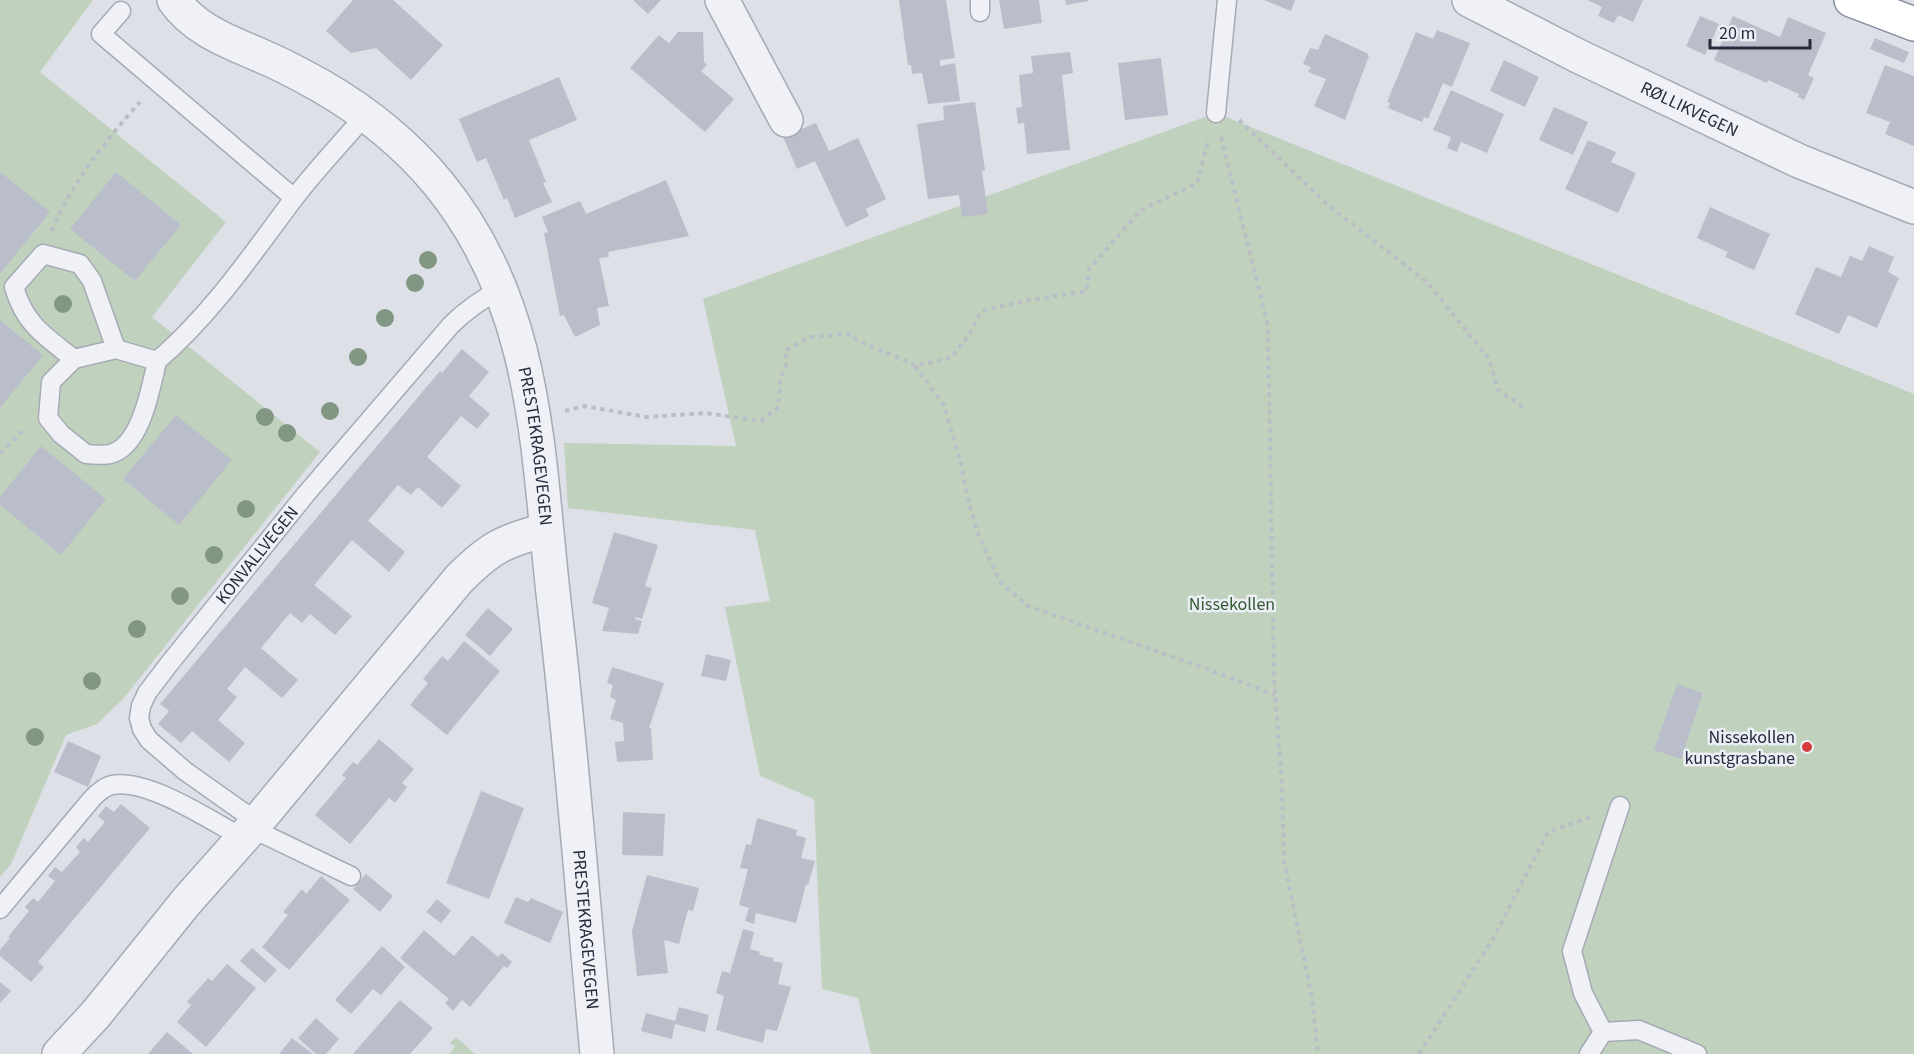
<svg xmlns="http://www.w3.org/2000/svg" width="1914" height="1054" font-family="'Source Sans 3',sans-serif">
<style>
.green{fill:#c0d2be}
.building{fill:#babeca}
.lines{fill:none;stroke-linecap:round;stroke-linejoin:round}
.lane-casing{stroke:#a6aab4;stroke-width:21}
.street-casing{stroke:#a6aab4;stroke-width:36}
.highway-casing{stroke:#848b9f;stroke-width:36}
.path{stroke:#bbbec6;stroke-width:4;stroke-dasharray:4.5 4.5;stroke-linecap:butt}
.lane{stroke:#f0f1f6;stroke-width:18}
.street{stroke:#f0f1f6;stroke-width:33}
.highway{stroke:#fff;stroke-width:33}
.tree{fill:#819784}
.poi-dot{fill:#d33b3d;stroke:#eceff5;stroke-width:2}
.labels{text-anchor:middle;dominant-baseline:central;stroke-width:5;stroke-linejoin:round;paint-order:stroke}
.street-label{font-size:18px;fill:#262b3e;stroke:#eceff5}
.park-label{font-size:18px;fill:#355b33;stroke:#eceff5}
.poi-label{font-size:18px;fill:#262b3e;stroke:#eceff5;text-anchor:end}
</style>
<rect width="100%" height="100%" fill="#dde0e7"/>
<path class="green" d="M0 0H93L40 72 226 222 152 317 320 452 123 699 97 724 66 735 11 864 0 877Z
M1216 113 1914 394V1054H871L858 998 822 989 814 799 760 776 725 607 770 601 755 530 568 508 564 443 736 446 703 299Z
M456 1037 475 1054H449L455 1047 450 1043Z"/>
<path class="building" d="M353 0H393L443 45 411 80 376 48 351 53 326 31Z
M633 0H661L648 14Z
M899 0H946L955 58 940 60V66L955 63 960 101 928 104 922 73 912 74 911 65H908Z
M999 0H1039L1042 23 1004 29Z
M1065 0H1088L1089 1 1066 5Z
M1264 0H1295L1291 11Z
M1587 0H1643L1633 22 1618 15 1614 23 1598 16 1602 7Z
M1700 16 1719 24 1705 55 1686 46Z
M1733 16 1780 37 1788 17 1826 33 1808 75 1814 78 1804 100 1798 97 1799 94 1768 80 1767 83 1714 60Z
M1437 30 1470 43 1452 87 1443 83 1428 119 1424 117 1422 122 1388 108 1390 103 1387 102 1416 32 1433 39Z
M678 32H703L704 62 707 65 701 71 734 99 705 132 630 68 659 35 669 43Z
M1325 34 1367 53 1369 56 1345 120 1314 106 1326 79 1308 72 1311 67 1303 64 1310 48 1318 50Z
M1875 38 1909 52 1904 63 1870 49Z
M1070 52 1073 73 1062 75 1070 150 1027 154 1024 123 1018 124 1016 108 1022 107 1019 75 1033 73 1031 56Z
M1161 58 1168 115 1125 120 1118 63Z
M1504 60 1539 77 1525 107 1490 91Z
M1885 65 1914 76V146L1885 134 1890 122 1866 113Z
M559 77 577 120 529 140 546 182 543 183 552 202 515 218 507 198 504 200 486 158 477 162 459 119Z
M1451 90 1504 114 1487 153 1461 142 1457 152 1447 148 1451 137 1433 130Z
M975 102 985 170 982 171 988 214 962 217 959 195 928 199 917 124 944 120 943 106Z
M1554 107 1588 122 1573 155 1539 140Z
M816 123 829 151 858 138 886 199 866 209 869 216 846 227 815 161 797 169 783 137Z
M1588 140 1616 152 1611 162 1636 173 1618 213 1565 189Z
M0 172 50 212 0 274Z
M116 172 181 225 135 281 70 229Z
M666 180 689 236 608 252 609 257 599 258 609 306 597 308 600 325 575 337 564 315 560 316 544 233 548 232 542 217 580 201 586 214Z
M1710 207 1770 234 1754 270 1725 257 1728 252 1697 238Z
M1869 246 1894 257 1888 272 1899 278 1877 328 1848 315 1839 334 1795 314 1816 267 1841 277 1850 256 1862 261Z
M0 320 43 355 0 408Z
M462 349 489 372 469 396 490 414 477 429 461 416 427 457 461 486 442 508 418 487 411 495 398 485 368 521 405 552 389 572 352 540 314 585 352 616 335 635 310 614 302 623 290 613 261 648 298 680 282 698 245 667 232 683 227 689 237 697 218 720 245 743 229 762 192 731 181 743 158 724 169 711 160 704 440 371 442 373Z
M176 415 232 460 179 525 123 479Z
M41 446 106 499 61 555 0 505V497Z
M614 532 658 545 645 586 652 588 642 619 636 617 635 619 642 621 638 634 602 631 609 608 592 603Z
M488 608 513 629 490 656 465 635Z
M464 641 500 671 447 735 410 705 428 683 423 679 442 656 448 661Z
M706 654 731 660 726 681 701 676Z
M612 667 664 683 649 728H651L653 760 617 762 615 742 624 741 623 723 610 719 616 700 610 697 613 685 607 683Z
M1677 684 1703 693 1681 759 1654 750Z
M379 739 414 769 402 783 407 787 395 803 389 798 350 844 315 815 346 778 342 775 353 762 357 765Z
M68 741 101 756 88 787 54 772Z
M481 791 524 808 489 899 446 883Z
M121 804 150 828 38 962 44 967 31 982 0 956V950L10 938 8 937 29 911 25 907 33 898 38 902 55 881 48 876 55 867 62 872 80 852 76 847 84 838 88 842 105 822 98 816 106 806 114 812Z
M623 812 665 814 663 856 622 855Z
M757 818 797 830 796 835 806 838 801 858 815 861 808 885 806 884 796 923 756 913 754 924 745 921 749 908 739 905 748 869 740 868 746 844 751 845Z
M366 874 393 896 380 912 353 889Z
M647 875 699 888 693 911 688 910 679 944 664 940 668 973 637 976 632 931Z
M321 876 350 900 289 970 262 947 288 915 283 912 302 889 306 894Z
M516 897 528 902 531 898 563 912 550 943 504 923Z
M437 899 451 911 441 923 426 912Z
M743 929 754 932 750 949 760 952 759 955 773 958V961L783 963 778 984 791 987 777 1031 766 1029 763 1043 716 1030 724 996 716 993 722 971 730 973Z
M424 930 454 956 472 935 498 957 502 953 512 962 507 968 504 966 470 1007 462 1000 453 1011 445 1003 449 999 400 958Z
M382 946 405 967 381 995 373 989 351 1014 335 1000Z
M252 948 277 970 265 983 240 961Z
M227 964 256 988 206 1047 177 1022 191 1005 187 1002 208 978 212 981Z
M0 982 11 991 0 1003Z
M400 1000 433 1028 410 1054H353Z
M679 1007 709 1015 705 1032 675 1024 672 1039 641 1031 646 1013 675 1021Z
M316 1018 339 1039 326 1054H316L298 1038Z
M167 1032 193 1054H148Z
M292 1038 313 1054H279Z"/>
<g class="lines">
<g class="lane-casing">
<g id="lane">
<path d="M980 0V12"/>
<path d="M121 11 101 34 294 198"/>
<path d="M1216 113 1227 0"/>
<path d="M74 359C45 336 25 325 14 287L43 254 80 264 92 281 116 349"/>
<path d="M157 361C151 387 141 447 110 454 103 456 93 454 86 454L61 434 48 418 51 382 74 359 116 349 157 361C211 315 250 257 292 201 315 170 342 143 366 114"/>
<path id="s1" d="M257 822 185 771 149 740 142 729 139 718 141 706 147 693 169 664 306 494 451 325C466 310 482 299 501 289"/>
<path d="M251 828 351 876"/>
<path d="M0 909 90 801C96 794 103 787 112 785 148 778 211 821 243 838"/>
<path d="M1603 1032 1639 1030 1697 1054"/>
<path d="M1589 1054 1603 1032 1583 993 1572 951 1620 806"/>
</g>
</g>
<g class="street-casing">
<g id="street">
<path id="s2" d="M174 0C195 31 233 43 266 58 285 66 303 76 321 86 366 112 405 143 438 183 539 306 537 452 554 602 572 752 583 903 597 1054"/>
<path d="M722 0 786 120"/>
<path id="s3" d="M1469 0 1578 56 1799 161 1914 207"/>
<path d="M59 1054 96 1014 186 902 257 822 459 579C490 548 503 541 546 530"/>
</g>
</g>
<g class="highway-casing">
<path id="highway" d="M1851 0 1914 24"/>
</g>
<path class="path" d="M1239 120 1329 206 1428 283 1489 359 1498 390 1523 407
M1221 137 1268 326 1274 678 1282 787 1284 861 1312 998 1318 1054
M52 231C69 187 108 137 140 102
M915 366 944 405 960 460 970 507 980 539 1001 583 1028 606 1199 666 1275 695
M565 411 584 406 647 417 705 413 761 421 778 407 781 376 786 367V350L811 337 848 334C868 349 894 353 915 366L951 358 969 335 981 311 1030 300 1087 291 1089 269 1141 210 1197 183 1209 138
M0 453 26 428
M1419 1054 1493 939 1548 832 1590 817"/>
<use href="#lane" class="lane"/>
<use href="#street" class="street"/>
<use href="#highway" class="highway"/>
</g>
<g class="tree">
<circle cx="428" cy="260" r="9"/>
<circle cx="415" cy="283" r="9"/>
<circle cx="63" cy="304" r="9"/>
<circle cx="385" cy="318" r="9"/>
<circle cx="358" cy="357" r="9"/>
<circle cx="330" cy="411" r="9"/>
<circle cx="265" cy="417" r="9"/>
<circle cx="287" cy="433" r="9"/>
<circle cx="246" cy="509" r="9"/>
<circle cx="214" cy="555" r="9"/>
<circle cx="180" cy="596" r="9"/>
<circle cx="137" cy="629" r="9"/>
<circle cx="92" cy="681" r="9"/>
<circle cx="35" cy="737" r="9"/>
</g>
<circle class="poi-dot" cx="1807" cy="747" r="6"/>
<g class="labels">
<g class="street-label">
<text stroke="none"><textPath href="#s3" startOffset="246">RØLLIKVEGEN</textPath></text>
<text stroke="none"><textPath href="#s2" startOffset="610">PRESTEKRAGEVEGEN</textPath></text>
<text stroke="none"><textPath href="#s1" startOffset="363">KONVALLVEGEN</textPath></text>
<text stroke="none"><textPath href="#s2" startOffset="1096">PRESTEKRAGEVEGEN</textPath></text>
</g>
<g class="park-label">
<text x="1232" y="604">Nissekollen</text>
</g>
<g class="poi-label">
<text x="1795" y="737">Nissekollen<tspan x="1795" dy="21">kunstgrasbane</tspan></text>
</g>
</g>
<path d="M1710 39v9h100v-9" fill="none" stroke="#262b3e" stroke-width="3"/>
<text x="1719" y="39" font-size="18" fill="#262b3e" stroke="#eceff5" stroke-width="4.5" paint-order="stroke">20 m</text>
</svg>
